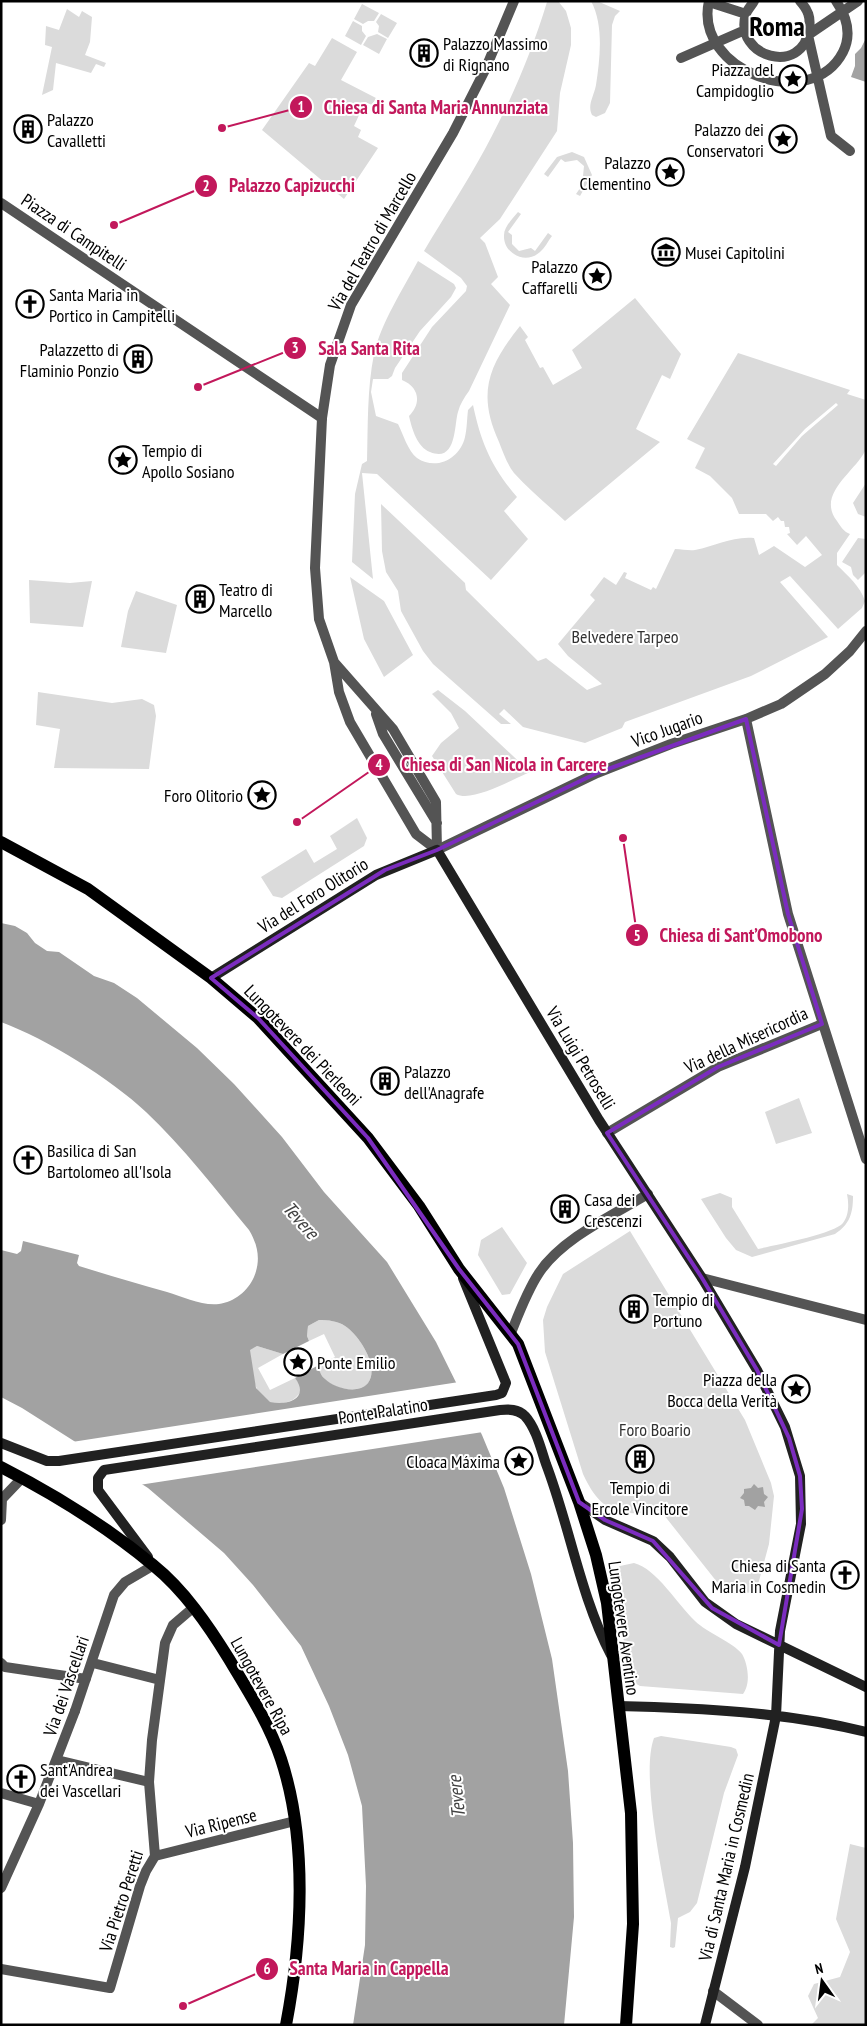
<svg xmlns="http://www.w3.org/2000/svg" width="867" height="2026" font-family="'PT Sans Narrow',sans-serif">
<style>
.green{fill:#dbdbdb;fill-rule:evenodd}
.water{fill:#a2a2a2;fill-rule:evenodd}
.pier{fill:#fff}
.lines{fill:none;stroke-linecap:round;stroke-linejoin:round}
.pedestrian{stroke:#545454;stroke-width:10}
.minor{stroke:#545454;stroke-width:10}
.tertiary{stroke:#545454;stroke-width:10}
.secondary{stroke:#212121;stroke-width:10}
.primary{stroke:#000;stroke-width:12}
.marked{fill:none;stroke:#7b2cbf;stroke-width:4;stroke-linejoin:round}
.labels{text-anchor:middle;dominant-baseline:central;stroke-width:4;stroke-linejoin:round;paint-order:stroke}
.poi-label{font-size:18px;fill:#000;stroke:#fff;text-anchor:start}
.street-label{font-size:18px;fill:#000;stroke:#fff}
.park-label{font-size:18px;fill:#323232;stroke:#fff}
.water-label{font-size:19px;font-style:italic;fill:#434343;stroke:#fff}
.town-label{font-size:28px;font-weight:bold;fill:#000;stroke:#fff}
.leader{fill:none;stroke:#c2185b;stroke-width:2}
.callout-dot{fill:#c2185b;stroke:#fff;stroke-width:2}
.mark-label{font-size:15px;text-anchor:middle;font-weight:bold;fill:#fff}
.callout-label{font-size:19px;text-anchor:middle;font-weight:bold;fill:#c2185b;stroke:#fff;stroke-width:4;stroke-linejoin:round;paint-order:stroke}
</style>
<rect width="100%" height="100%" fill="#fff"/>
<path class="green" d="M558 1 566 11 571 28V45L560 93 557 131 500 219 480 238 485 243 498 277 491 284 510 305 469 391C464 398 460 404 458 412 454 425 457 463 430 452 417 447 412 429 409 416 422 403 419 387 402 380V373L432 327 466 291 467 286 461 278 424 251C444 217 466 184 485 149 510 103 532 52 547 2Z
M591 1H597L620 11 615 16 612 25 610 103 605 113 596 117 592 115C587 105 594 96 596 85 600 59 604 25 591 1Z
M362 4 379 13 374 21H368L363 24 354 19Z
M67 9 79 17 82 11 92 17 90 42 85 55 106 63 104 67 96 64 91 73 56 63 53 90 42 95 52 47 45 45 46 26 59 30Z
M381 14 397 23 388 38 378 32 379 26 376 22Z
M353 21 362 26V31L366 36 361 45 345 36Z
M377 34 387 39 379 54 363 45 368 37Z
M332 38 357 52 341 80 376 98 372 105 365 102 354 126 361 130 358 137 378 148 344 199 262 130 309 63 315 66Z
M572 152 584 157 592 175 580 196 576 194 587 178 583 176 584 166 577 160 565 162 561 159 548 177 544 174 557 157Z
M518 212 521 214 508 232 512 235V244L519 251 531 248 535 251 548 233 552 236C548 241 545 248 540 252 526 265 503 254 504 235 504 227 513 218 518 212Z
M418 261 454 284 456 288 451 297 420 331 395 368 392 376 388 379H373L371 392 376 416 398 424C403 434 408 451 417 458 436 471 460 459 465 437 467 429 467 418 468 410L473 405C481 443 492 468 517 497L504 511 528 539 491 580 377 474 362 473 373 579 352 562 355 494 362 464 367 461C368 426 367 389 374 354 381 323 403 289 418 261Z
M635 298 681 354 670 379 662 375 636 429 660 442 565 521C548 505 529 490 514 473 507 464 503 452 499 442 477 394 488 366 520 326L528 337 525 340 540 368 543 367 553 385 582 368 572 350Z
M738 353 850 390 847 394 866 400C866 411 867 442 865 451 855 472 816 494 837 521 841 527 844 532 850 534L837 553V565C848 576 860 586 865 601L862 608 838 629 790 576 780 582 828 637 751 676 625 722 622 728 585 743 523 727 504 709 499 714 511 724H501L433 664 423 651 401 611 398 591 386 572 382 551 381 504 465 583 466 590 538 661 546 658 587 690 602 684 568 656 558 644 595 600 590 595 604 577 616 585 624 572 627 573 625 578 651 590 653 587 656 589 675 549C682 549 689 551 695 550 716 546 732 536 754 538L759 555 774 546 805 567 822 555 806 536 797 545 787 534 790 533 789 527H785L784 521H781L778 517 773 521 766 514H739L732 498 710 476 695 468 705 448 687 439ZM836 403 838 405 802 436 776 466 773 464 805 429Z
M866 483V517L858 514 853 503Z
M858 538 866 539V572L858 580 853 575 851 567 842 562Z
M350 577 384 601 413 655 384 677 364 639Z
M29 580 70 583 92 581 83 627 30 623Z
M136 591 177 605 166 653 121 647 128 611Z
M438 690 465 711 530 772C513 779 472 803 456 794L432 756 441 743 459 728 451 713 432 694Z
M38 692 112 703 142 699 154 705 156 716 149 769 54 768 60 729 36 725Z
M357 818 367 838 364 846 282 898 273 896 261 877 306 849 314 863 337 849 330 836Z
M799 1098 812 1133 776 1144 765 1112Z
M720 1193 732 1198V1207L758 1249C775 1245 834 1234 843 1223 849 1215 849 1204 847 1194L853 1196C853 1213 850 1224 835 1234L752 1257 736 1250 726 1238 701 1199Z
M502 1227 527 1263 510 1294 502 1295 478 1255 481 1240Z
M630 1231 745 1420 771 1483 774 1496 769 1544 756 1592 733 1594 717 1582 660 1510C620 1518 601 1513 583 1474L545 1352 543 1320 547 1307 563 1274Z
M319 1320C328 1320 338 1321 345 1326 359 1335 380 1367 368 1383 359 1394 337 1389 328 1382 322 1378 320 1372 317 1366L335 1357 324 1334 309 1341 307 1336 308 1326Z
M257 1346 283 1354 258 1368 270 1390 295 1378 300 1384 301 1391C296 1399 291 1402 282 1403 254 1408 250 1369 250 1349Z
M634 1563C657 1569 677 1604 695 1621 707 1633 733 1642 742 1654 748 1664 751 1684 743 1694L640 1686 633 1682 609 1574 620 1566Z
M661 1736 731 1747 736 1749 738 1755 724 1793 697 1903 690 1912 678 1918 675 1947 673 1948 670 1947 671 1923C664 1881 640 1775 654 1738Z
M850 1844 866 1848V2025H811L818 2018 808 1996 814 1984 840 1977 850 1952 836 1919Z"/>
<path class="water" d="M866 38V82L851 77 855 66V54L861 48Z
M1 923 15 926 27 933 35 943 47 951 59 952 94 976 114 983 137 998 197 1048 234 1084 282 1137 324 1192 387 1262 436 1342 482 1435 504 1488 531 1574 552 1659 568 1771 573 1843 574 1917 564 2025H353L365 1945 366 1886 362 1806 348 1755 329 1706 301 1646 253 1585 224 1553 148 1488 22 1408 1 1397V1250L17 1254 21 1251 23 1241 79 1255 77 1263 79 1266C108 1275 138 1284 167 1292 183 1297 202 1306 219 1304 234 1302 248 1291 254 1277 261 1260 258 1245 249 1230 216 1190 184 1148 146 1112 111 1079 47 1039 1 1022ZM319 1320C328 1320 338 1321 345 1326 359 1335 380 1367 368 1383 358 1395 334 1388 325 1379 321 1376 320 1371 317 1366L295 1378C310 1398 288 1406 270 1402L256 1388 250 1350 257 1346 283 1354 309 1341 307 1336 308 1326Z
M754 1484 758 1488 763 1487 764 1494 768 1497 764 1502 765 1507 758 1506 755 1510 749 1506H745L744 1500 740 1498 744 1493V1489L751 1488Z"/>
<path class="pier" d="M459 1382 483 1432 139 1485 72 1442Z"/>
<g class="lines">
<path class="pedestrian" d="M709 1C693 71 811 114 843 52 852 34 847 17 836 1
M754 1C752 5 747 10 746 14 733 57 803 77 809 29 811 17 808 10 800 1
M709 2 746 14
M681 58 745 30
M850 151 831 136 808 35 858 1
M57 1760 149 1782
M1 1793 39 1804
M1 1888 39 1804 75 1711"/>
<path class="minor" d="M1 203 322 418
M746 719 788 914 866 1159
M437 850 597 773 671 744 746 719 781 704 825 674 850 651 866 631
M607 1133 718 1067 822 1024
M511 1333C519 1313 527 1291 539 1273 561 1239 613 1215 648 1194
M1 1520 2 1499 22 1478
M1 1663 5 1667 86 1679
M93 1663 160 1680
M75 1711 114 1595 125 1582 154 1565
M155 1856 295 1821
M1 1969 110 1988 140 1886 146 1871 155 1856 149 1782 152 1740 165 1643 173 1625 194 1607
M713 1991 758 2025"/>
<path class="tertiary" d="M334 662 393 729 436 802 437 850
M376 714 383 734 437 823
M437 850 416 834 350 722 339 692 334 662 319 619 315 568 322 418 330 365 351 305 453 133 485 70 514 1
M702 1278 866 1320"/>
<path class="secondary" d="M211 978 376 875 437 850 599 1120 702 1278 757 1370 785 1427 800 1476 801 1524 780 1631 776 1716 745 1867 705 2025
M1 1443 47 1461H59L496 1395 502 1393 506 1383 463 1278
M579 1502 605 1520 653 1541 670 1557 705 1602 736 1624 866 1687
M148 1557 98 1490V1478L104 1470 500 1410C509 1409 518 1409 525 1416 536 1428 541 1449 546 1464 570 1527 580 1595 611 1655
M618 1706C700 1708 786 1712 866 1732"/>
<path class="primary" d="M1 842 88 889 211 978 258 1018 368 1138 419 1206 459 1269 518 1344 579 1502 596 1555 607 1603 631 1813 633 1924 626 2025
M1 1467C54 1494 107 1527 153 1565 184 1590 208 1625 229 1659 248 1691 269 1723 281 1759 308 1841 302 1941 286 2025"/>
</g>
<path class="marked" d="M746 719 788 914 822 1024 718 1067 607 1133 702 1278 757 1370 789 1438 800 1476 802 1509 779 1645 712 1608 653 1541 605 1520 579 1502 518 1344 459 1269 368 1138 258 1018 211 978 385 870 437 850 597 773Z"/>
<defs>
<g id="building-ring" transform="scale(1.4375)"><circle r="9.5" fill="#fff" stroke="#000" stroke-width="1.5"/><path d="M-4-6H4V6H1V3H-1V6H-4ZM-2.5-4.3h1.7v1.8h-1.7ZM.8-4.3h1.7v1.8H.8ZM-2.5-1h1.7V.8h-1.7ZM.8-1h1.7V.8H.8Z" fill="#000"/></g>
<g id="sight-ring" transform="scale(1.4375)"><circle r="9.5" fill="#fff" stroke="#000" stroke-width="1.5"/><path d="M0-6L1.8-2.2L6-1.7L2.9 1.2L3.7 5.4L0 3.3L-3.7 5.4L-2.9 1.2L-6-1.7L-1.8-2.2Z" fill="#000"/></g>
<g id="museum-ring" transform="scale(1.4375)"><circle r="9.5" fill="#fff" stroke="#000" stroke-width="1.5"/><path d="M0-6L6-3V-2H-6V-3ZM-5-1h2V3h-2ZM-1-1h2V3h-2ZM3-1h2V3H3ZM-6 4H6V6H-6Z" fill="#000"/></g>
<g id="church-ring" transform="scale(1.4375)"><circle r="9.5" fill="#fff" stroke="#000" stroke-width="1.5"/><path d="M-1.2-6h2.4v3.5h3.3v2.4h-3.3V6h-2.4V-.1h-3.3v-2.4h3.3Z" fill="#000"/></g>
</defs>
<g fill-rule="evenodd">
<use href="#building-ring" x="424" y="53"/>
<use href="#sight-ring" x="793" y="79"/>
<use href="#building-ring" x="28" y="129"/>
<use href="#sight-ring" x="783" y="139"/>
<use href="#sight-ring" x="670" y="172"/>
<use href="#museum-ring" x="666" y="252"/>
<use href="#sight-ring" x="597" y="276"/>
<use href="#church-ring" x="30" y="304"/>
<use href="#building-ring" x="138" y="359"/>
<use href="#sight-ring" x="123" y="460"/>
<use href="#building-ring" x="200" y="599"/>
<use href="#sight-ring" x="262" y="795"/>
<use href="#building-ring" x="385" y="1081"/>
<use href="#church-ring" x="28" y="1160"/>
<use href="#building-ring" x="565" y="1209"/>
<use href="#building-ring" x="634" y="1309"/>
<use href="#sight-ring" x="298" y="1362"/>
<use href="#sight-ring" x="796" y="1389"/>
<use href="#building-ring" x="640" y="1459"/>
<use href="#sight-ring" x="519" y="1461"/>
<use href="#church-ring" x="845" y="1575"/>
<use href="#church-ring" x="21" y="1779"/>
</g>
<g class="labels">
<g class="poi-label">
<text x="443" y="43">Palazzo Massimo<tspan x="443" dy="21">di Rignano</tspan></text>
<text x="774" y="69" text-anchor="end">Piazza del<tspan x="774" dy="21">Campidoglio</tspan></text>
<text x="47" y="119">Palazzo<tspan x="47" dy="21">Cavalletti</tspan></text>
<text x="764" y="129" text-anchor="end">Palazzo dei<tspan x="764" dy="21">Conservatori</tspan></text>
<text x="651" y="162" text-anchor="end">Palazzo<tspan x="651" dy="21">Clementino</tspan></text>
<text x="685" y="252">Musei Capitolini</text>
<text x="578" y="266" text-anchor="end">Palazzo<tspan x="578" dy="21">Caffarelli</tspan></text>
<text x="49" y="294">Santa Maria in<tspan x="49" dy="21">Portico in Campitelli</tspan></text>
<text x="119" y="349" text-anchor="end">Palazzetto di<tspan x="119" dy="21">Flaminio Ponzio</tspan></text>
<text x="142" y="450">Tempio di<tspan x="142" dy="21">Apollo Sosiano</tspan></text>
<text x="219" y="589">Teatro di<tspan x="219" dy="21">Marcello</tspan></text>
<text x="243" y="795" text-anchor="end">Foro Olitorio</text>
<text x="404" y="1071">Palazzo<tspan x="404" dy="21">dell'Anagrafe</tspan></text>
<text x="47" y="1150">Basilica di San<tspan x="47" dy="21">Bartolomeo all'Isola</tspan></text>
<text x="584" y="1199">Casa dei<tspan x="584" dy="21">Crescenzi</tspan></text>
<text x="653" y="1299">Tempio di<tspan x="653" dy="21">Portuno</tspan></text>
<text x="317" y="1362">Ponte Emilio</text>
<text x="777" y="1379" text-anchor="end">Piazza della<tspan x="777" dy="21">Bocca della Verità</tspan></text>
<text x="500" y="1461" text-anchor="end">Cloaca Máxima</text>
<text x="640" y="1487" text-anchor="middle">Tempio di<tspan x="640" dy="21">Ercole Vincitore</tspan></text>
<text x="826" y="1565" text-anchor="end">Chiesa di Santa<tspan x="826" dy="21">Maria in Cosmedin</tspan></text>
<text x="40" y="1769">Sant'Andrea<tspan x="40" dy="21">dei Vascellari</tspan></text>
</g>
<g class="street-label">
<text transform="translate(74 232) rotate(34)">Piazza di Campitelli</text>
<text transform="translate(372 241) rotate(-60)">Via del Teatro di Marcello</text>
<text transform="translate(667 729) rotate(-20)">Vico Jugario</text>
<text transform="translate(313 895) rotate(-32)">Via del Foro Olitorio</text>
<text transform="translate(746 1040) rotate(-25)">Via della Misericordia</text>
<text transform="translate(303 1045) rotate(46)">Lungotevere dei Pierleoni</text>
<text transform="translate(581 1058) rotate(59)">Via Luigi Petroselli</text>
<text transform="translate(383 1411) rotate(-9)">Ponte Palatino</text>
<text transform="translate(624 1628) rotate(82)">Lungotevere Aventino</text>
<text transform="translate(66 1686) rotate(-71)">Via dei Vascellari</text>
<text transform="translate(262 1686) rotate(61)">Lungotevere Ripa</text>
<text transform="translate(221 1823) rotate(-14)">Via Ripense</text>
<text transform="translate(726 1867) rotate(-77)">Via di Santa Maria in Cosmedin</text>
<text transform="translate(121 1901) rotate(-72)">Via Pietro Peretti</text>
</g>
<g class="park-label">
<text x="625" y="636">Belvedere Tarpeo</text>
<text x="655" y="1429">Foro Boario</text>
</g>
<g class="water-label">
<text transform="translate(301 1220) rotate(48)">Tevere</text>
<text transform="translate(456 1797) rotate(-96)">Tevere</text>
</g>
<g class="town-label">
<text x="777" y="25">Roma</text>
</g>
</g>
<path class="leader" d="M222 128L301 107M114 225L206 186M198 387L295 348M297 822L379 765M623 838L637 935M183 2006L267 1969"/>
<g class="callout-dot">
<circle cx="222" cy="128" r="5"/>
<circle cx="114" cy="225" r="5"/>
<circle cx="198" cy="387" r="5"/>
<circle cx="297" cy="822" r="5"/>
<circle cx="623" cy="838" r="5"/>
<circle cx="183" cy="2006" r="5"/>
<circle cx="301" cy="107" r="12"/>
<circle cx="206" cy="186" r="12"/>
<circle cx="295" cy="348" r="12"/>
<circle cx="379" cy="765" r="12"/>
<circle cx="637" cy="935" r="12"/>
<circle cx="267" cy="1969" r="12"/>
</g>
<g class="mark-label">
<text x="301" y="112">1</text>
<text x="206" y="191">2</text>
<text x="295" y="353">3</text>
<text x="379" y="770">4</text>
<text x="637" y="941">5</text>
<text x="267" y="1974">6</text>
</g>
<g class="callout-label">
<text x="436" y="114">Chiesa di Santa Maria Annunziata</text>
<text x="292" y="192">Palazzo Capizucchi</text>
<text x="369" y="355">Sala Santa Rita</text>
<text x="504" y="771">Chiesa di San Nicola in Carcere</text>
<text x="741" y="942">Chiesa di Sant’Omobono</text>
<text x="369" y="1975">Santa Maria in Cappella</text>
</g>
<rect width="867" height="2026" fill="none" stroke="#000000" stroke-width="5"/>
<g transform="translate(822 1981) rotate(346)" stroke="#ffffff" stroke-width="4" paint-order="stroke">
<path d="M0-4L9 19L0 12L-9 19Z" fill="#000000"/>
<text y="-8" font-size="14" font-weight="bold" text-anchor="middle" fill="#000000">N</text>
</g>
</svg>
